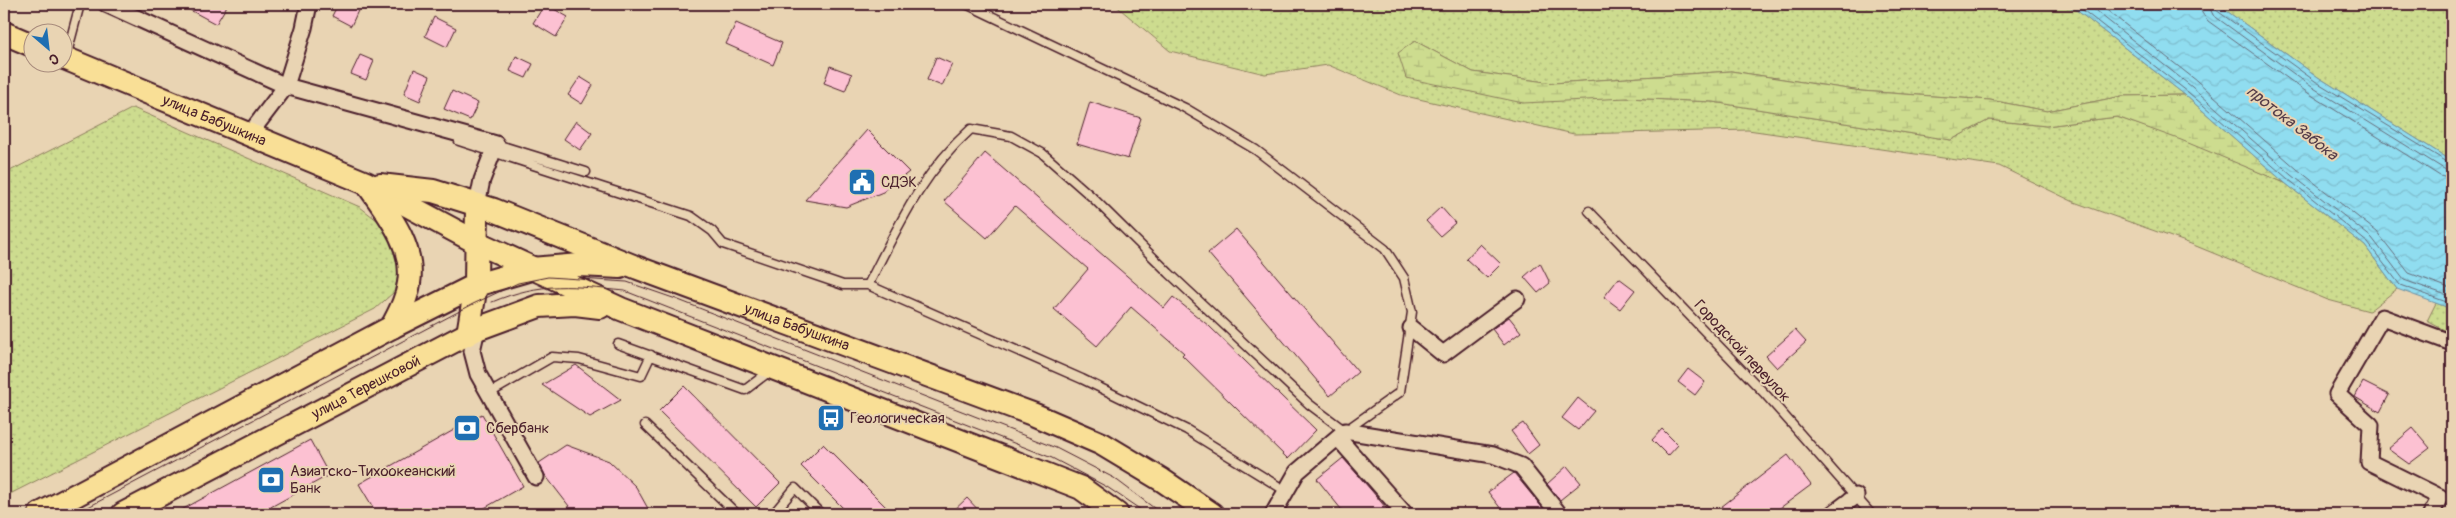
<svg xmlns="http://www.w3.org/2000/svg" width="2456" height="518" font-family="Pangolin,sans-serif">
<style>
.grass{fill:url(#grass-dots);stroke:#8c7e5d}
.wetland{fill:url(#wetland-marsh);stroke:#8c7e5d}
.water{fill:url(#water-waves);stroke:#7491a1}
.lines{fill:none;stroke-linecap:round;stroke-linejoin:round}
.shore{stroke:#666b7a;stroke-width:1}
.building{fill:#fcc1d2;stroke:#4a1f2b}
.service-casing{stroke:#4a1f2b;stroke-width:11}
.minor-casing{stroke:#4a1f2b;stroke-width:19}
.primary-casing{stroke:#4a1f2b;stroke-width:26}
.service{stroke:#e9d4b3;stroke-width:8}
.minor{stroke:#e9d4b3;stroke-width:15}
.primary{stroke:#f9df96;stroke-width:22}
.tram{stroke:#4a1f2b;stroke-width:1}
.labels{text-anchor:middle;dominant-baseline:central;stroke-width:4;stroke-linejoin:round;paint-order:stroke}
.street-label{font-size:15px;fill:#4a1f2b;stroke:#e9d4b3}
.poi-label{font-size:15px;fill:#4a1f2b;stroke:#e9d4b3;text-anchor:start}
.water-label{font-size:16px;font-style:italic;fill:#543c49;stroke:#e9d4b3}
</style>
<defs>
<pattern id="grass-dots" width="8" height="8" patternUnits="userSpaceOnUse" patternTransform="scale(1.25)"><rect width="8" height="8" fill="#cddc8f"/><path d="M2 2h.1M6 6h.1" fill="none" stroke="#b2bc7c" stroke-width="1.8" stroke-linecap="round"/></pattern>
<pattern id="wetland-marsh" width="20" height="14" patternUnits="userSpaceOnUse" patternTransform="scale(1.25)"><rect width="20" height="14" fill="#cddc8f"/><path d="M1 5h8M5 5V1M11 12h8M15 12V8" fill="none" stroke="#b2bc7c"/></pattern>
<pattern id="water-waves" width="16" height="10" patternUnits="userSpaceOnUse" patternTransform="scale(1.25)"><rect width="16" height="10" fill="#90ddf0"/><path d="M0 5q4-4 8 0t8 0" fill="none" stroke="#7ebdce"/></pattern>
</defs>
<rect width="100%" height="100%" fill="#e9d4b3"/>
<filter id="ink" filterUnits="userSpaceOnUse"><feTurbulence type="fractalNoise" baseFrequency=".02" numOctaves="2"/><feDisplacementMap in="SourceGraphic" scale="10" xChannelSelector="R" yChannelSelector="G"/><feConvolveMatrix kernelMatrix="1 2 1 2 8 2 1 2 1" color-interpolation-filters="sRGB"/></filter>
<g filter="url(#ink)">
<path class="grass" d="M1114 4H2060L2075 9 2185 95 2122 96 2047 111 1990 100 1861 91 1731 71 1553 83 1473 72 1415 41 1406 78 1627 98 1713 102 1951 140 1989 120 2046 126 2117 117 2181 139 2285 183 2365 246 2397 289 2369 311 2328 300 2191 244 2074 202 1999 166 1748 130 1574 134 1401 95 1328 65 1265 74 1170 51Z
M2217 4H2452V161L2318 77Z
M133 108 360 207 382 224 393 244 401 265 394 292 375 309 4 497V174Z
M2436 303 2452 309V334L2427 321Z"/>
<path class="wetland" d="M1415 41 1473 72 1553 83 1731 71 1861 91 1990 100 2047 111 2122 96 2185 95 2285 183 2181 140 2117 117 2046 126 1989 120 1951 140 1713 102 1627 98 1523 103 1406 78 1398 53Z"/>
<path class="water" d="M2060 4H2217L2318 77 2452 161V309L2397 289 2365 246 2285 183 2185 95 2075 9Z"/>
<g class="lines">
<path class="shore" d="M2075 4 2188 92 2288 179 2368 243 2400 285 2452 304
M2087 4 2192 87 2292 175 2372 238 2404 280 2452 297
M2099 4 2197 81 2297 169 2377 232 2409 273 2452 289
M2200 4 2202 13 2208 21 2308 93 2440 176 2452 179
M2208 4 2213 15 2312 87 2444 169 2452 171
M2214 4 2216 10 2315 81 2452 165"/>
</g>
<path class="building" d="M179 4H228L216 24Z
M338 4H361L351 26 332 16Z
M545 4 568 17 556 37 533 23Z
M434 17 456 28 447 47 425 36Z
M736 23 782 43 773 65 726 44Z
M360 55 374 61 366 80 351 74Z
M516 56 533 64 526 78 510 71Z
M936 57 952 64 942 86 927 80Z
M830 66 852 74 845 91 824 83Z
M414 69 430 76 420 101 404 94Z
M580 77 593 85 582 104 568 95Z
M452 91 478 103 470 120 444 109Z
M1090 102 1141 118 1128 159 1077 144Z
M576 121 592 133 580 150 564 139Z
M867 130 909 172 883 192 846 207 805 200Z
M985 153 1164 308 1173 297 1209 326 1316 430 1288 459 1182 355 1184 353 1131 307 1097 346 1054 309 1088 269 1015 206 987 238 944 201Z
M1441 207 1455 223 1440 236 1426 221Z
M1236 229 1358 372 1330 396 1208 253Z
M1480 244 1501 264 1487 278 1466 259Z
M1540 263 1550 283 1538 293 1524 277Z
M1619 278 1635 290 1620 309 1604 297Z
M1509 317 1521 332 1504 345 1492 329Z
M1795 330 1806 342 1777 368 1766 356Z
M576 365 621 400 590 417 542 385Z
M1688 369 1705 382 1695 395 1678 382Z
M2363 382 2389 395 2380 412 2355 397Z
M684 386 780 483 756 507 659 411Z
M1578 398 1594 411 1578 430 1562 418Z
M482 414 523 486 474 514H377L359 484Z
M1523 423 1539 445 1528 454 1511 431Z
M2413 428 2430 448 2409 464 2388 449Z
M1662 429 1678 445 1668 456 1652 440Z
M310 440 329 475 258 514H174Z
M823 444 893 514H849L801 466Z
M566 445 609 461 636 487 651 514H557L569 506 545 475 539 463Z
M1788 455 1811 485 1772 514H1712Z
M1343 458 1371 490 1391 514H1345L1317 479Z
M1567 466 1581 483 1560 500 1547 484Z
M1514 473 1546 512 1543 514H1505L1488 492Z
M967 498 982 514H950Z"/>
<g class="lines">
<g class="service-casing">
<path id="service" d="M66 57 80 4
M459 141 691 216 712 231 723 244 843 285H868L1082 379 1187 430 1286 491
M493 145 586 172 496 144
M1589 211 1766 395 1871 514
M868 285C898 227 921 174 971 129L1011 136 1042 153 1092 197 1169 273 1309 404 1345 431 1400 392 1412 312 1404 278 1385 249 1256 150 1185 108 966 4
M618 344 745 390 770 371
M488 394 552 357 579 359 641 376 651 355
M645 425 737 514
M773 514 795 488 821 514"/>
</g>
<g class="minor-casing">
<path id="minor" d="M106 4 286 86 496 144 482 180 477 205
M248 136 286 86 304 28 309 4
M1411 328 1443 354 1517 299
M477 329 472 351 478 374 536 477
M1338 438 1405 514
M1273 514 1297 472 1345 431 1493 455 1521 466 1559 514
M1832 514 1856 496
M2431 514 2440 497 2369 462 2371 425 2337 394 2382 317 2452 343"/>
</g>
<g class="primary-casing">
<g id="primary">
<path d="M4 33 32 45"/>
<path id="s1" d="M62 57 366 183 476 242 621 309 1081 488 1117 514"/>
<path id="s2" d="M380 185 433 191 494 210 638 268 1035 415 1102 444 1162 480 1212 514"/>
<path d="M370 188C389 215 415 248 409 283 407 299 399 313 392 327"/>
<path d="M468 334 476 285 477 205"/>
<path d="M40 514 392 327 476 285 531 269 580 265 620 267"/>
<path id="s3" d="M123 514 477 329 539 306 575 304 600 307"/>
</g>
</g>
<use href="#service" class="service"/>
<use href="#minor" class="minor"/>
<use href="#primary" class="primary"/>
<path class="tram" d="M492 302C542 281 573 286 625 291L1052 458 1107 487 1147 514
M75 514 473 304 518 283 548 277 627 282 676 299 1056 448 1114 478 1162 514"/>
</g>
</g>
<defs>
<g id="civic-square" transform="scale(1.4375)"><rect x="-9" y="-9" width="18" height="18" rx="4" fill="#1f6fb2" stroke="#e9d4b3"/><path d="M-.6-6.5H3V-4.5H.6V-3L4-1V1h2V6H-6V1h2V-1L-.6-3ZM-1.2 2.5V6h2.4V2.5Z" fill="#fff"/></g>
<g id="bus-square" transform="scale(1.4375)"><rect x="-9" y="-9" width="18" height="18" rx="4" fill="#1f6fb2" stroke="#e9d4b3"/><path d="M-5-6H5V4H4V6H2V4H-2V6H-4V4H-5ZM-3.5-4V0h7V-4ZM-3.5 1.2v1.5H-2V1.2ZM2 1.2v1.5H3.5V1.2Z" fill="#fff"/></g>
<g id="bank-square" transform="scale(1.4375)"><rect x="-9" y="-9" width="18" height="18" rx="4" fill="#1f6fb2" stroke="#e9d4b3"/><path d="M-6-4H6V4H-6ZM0-2.3a2.3 2.3 0 1 0 0 4.6a2.3 2.3 0 1 0 0-4.6Z" fill="#fff"/></g>
</defs>
<g fill-rule="evenodd">
<use href="#civic-square" x="862" y="182"/>
<use href="#bus-square" x="831" y="418"/>
<use href="#bank-square" x="467" y="428"/>
<use href="#bank-square" x="271" y="480"/>
</g>
<g class="labels">
<g class="street-label">
<text stroke="none"><textPath href="#s1" startOffset="165">улица Бабушкина</textPath></text>
<text stroke="none"><textPath href="#s2" startOffset="442">улица Бабушкина</textPath></text>
<text transform="translate(1742 351) rotate(47)">Городской переулок</text>
<text stroke="none"><textPath href="#s3" startOffset="274">улица Терешковой</textPath></text>
</g>
<g class="poi-label">
<text x="881" y="182">СДЭК</text>
<text x="850" y="418">Геологическая</text>
<text x="486" y="428">Сбербанк</text>
<text x="290" y="471">Азиатско-Тихоокеанский<tspan x="290" dy="17">Банк</tspan></text>
</g>
<g class="water-label">
<text transform="translate(2292 123) rotate(38)">протока Забока</text>
</g>
</g>
<rect width="2456" height="518" fill="none" stroke="#e9d4b3" stroke-width="20"/>
<rect x="10" y="10" width="2436" height="498" fill="none" stroke="#4a1f2b" stroke-width="2" filter="url(#ink)"/>
<g transform="translate(48 48) rotate(152)"><circle r="24" fill="#e9d4b3" stroke="#a98c7d"/>
<path d="M0-4L9 19L0 12L-9 19Z" fill="#1f6fb2"/>
<text y="-8" font-size="14" font-weight="bold" text-anchor="middle" fill="#4a1f2b">С</text>
</g>
</svg>
